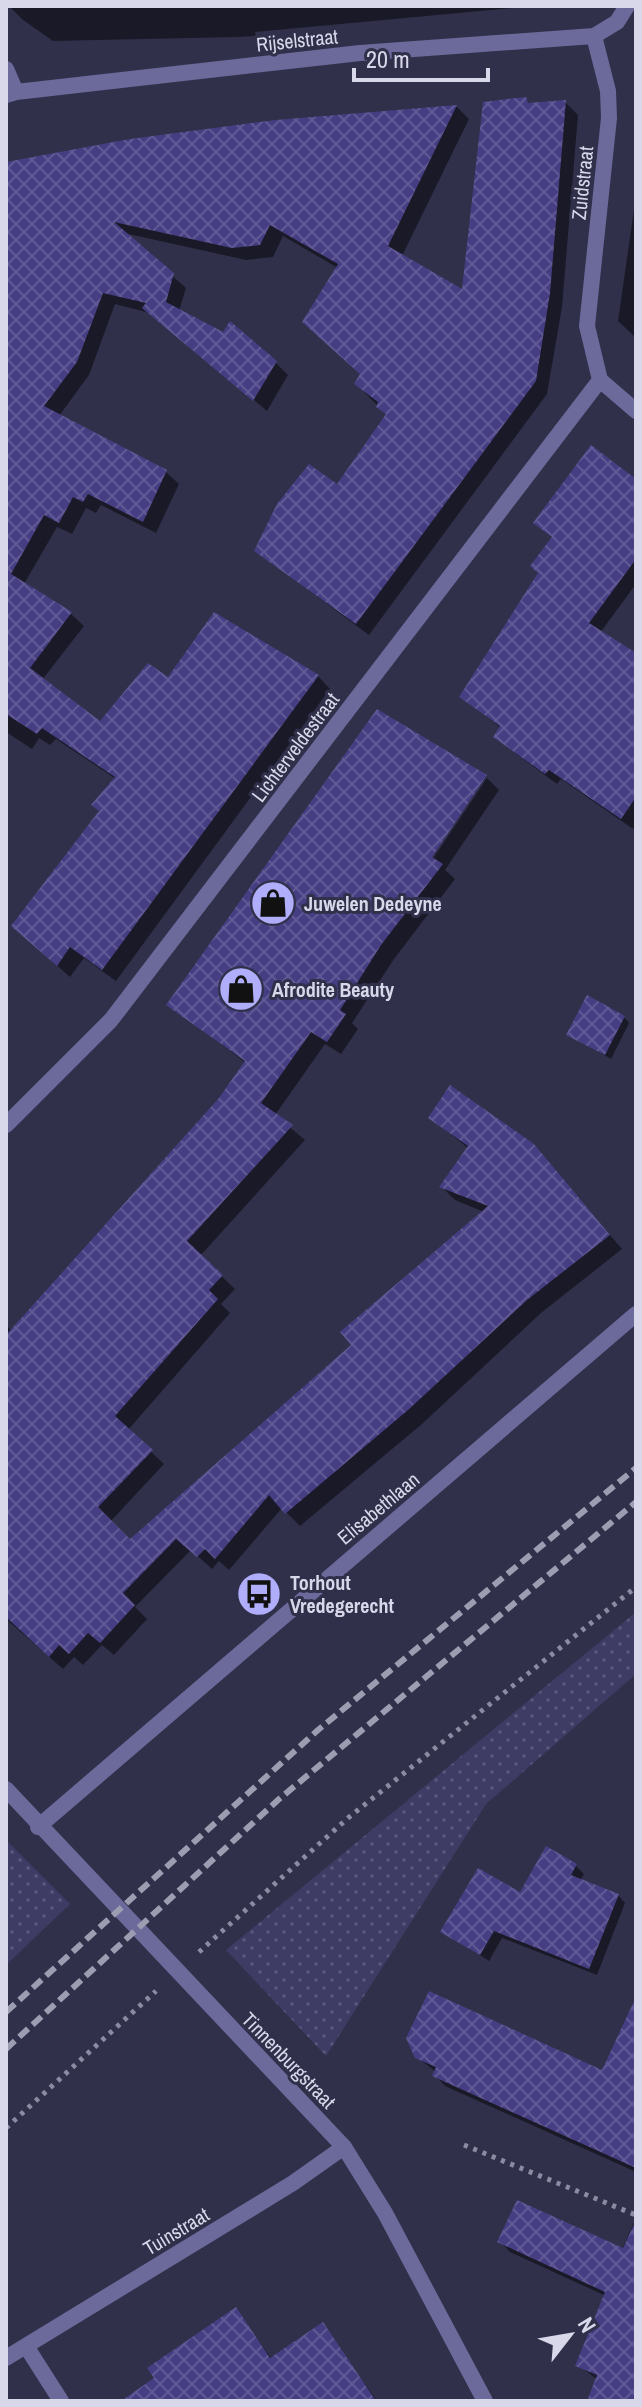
<svg xmlns="http://www.w3.org/2000/svg" width="642" height="2407" font-family="'Archivo Narrow',sans-serif">
<style>
.grass{fill:url(#grass-dots)}
.shadow{fill:#0007}
.building{fill:url(#building-cross-hatch)}
.lines{fill:none;stroke-linecap:round;stroke-linejoin:round}
.path{stroke:#8c8ba1;stroke-width:5;stroke-dasharray:4 6;stroke-linecap:butt}
.minor{stroke:#6b6a9b;stroke-width:16}
.tertiary{stroke:#6b6a9b;stroke-width:16}
.rail{stroke:#9d9db2;stroke-width:6;stroke-dasharray:12 6;stroke-linecap:butt}
.labels{text-anchor:middle;dominant-baseline:central;stroke-width:6;stroke-linejoin:round;paint-order:stroke}
.street-label{font-size:20px;fill:#d8d8ea;stroke:#31304b}
.poi-label{font-size:20px;font-weight:bold;fill:#d8d8ea;stroke:#31304b;text-anchor:start}
</style>
<defs>
<pattern id="grass-dots" width="8" height="8" patternUnits="userSpaceOnUse" patternTransform="scale(2)"><rect width="8" height="8" fill="#3e3b65"/><path d="M2 2h.1M6 6h.1" fill="none" stroke="#59577b" stroke-width="1.8" stroke-linecap="round"/></pattern>
<pattern id="building-cross-hatch" width="8" height="8" patternUnits="userSpaceOnUse" patternTransform="scale(2)"><rect width="8" height="8" fill="#463e83"/><path d="M0 0l8 8M0 8l8-8" fill="none" stroke="#605995"/></pattern>
</defs>
<rect width="100%" height="100%" fill="#31304b"/>
<path class="grass" d="M636 1612V1674L486 1804 326 2056 226 1950Z
M6 1840 70 1904 6 1965Z"/>
<path class="shadow" d="M14 6H534L255 32 256 36 236 37 53 41 23 20 11 8Z
M525 100 531 105 565 102 578 115 562 307 547 394 369 635 256 551 337 487 388 416 356 384 362 375 338 268 283 236 273 257 246 260 124 233 186 288 179 311 276 363 288 375 267 411 150 313 115 304 89 375 59 416 166 472 179 484 156 533 101 505 96 513 86 508 72 534 57 527 24 584 71 614 84 626 42 680 100 724 168 680 318 676 330 689 116 981 84 958 70 977 26 938 101 812 116 779 56 739 50 745 39 738 32 749 6 732V163L276 122 457 107 469 119 402 256 463 292Z
M636 195V338L618 321Z
M636 481V584L600 633 636 656V824L633 829 561 779 557 784 507 747 496 736 501 728 462 697 540 574 554 539 536 523Z
M378 712 486 777 425 864 428 866 487 778 499 790 445 870 455 879 394 959 352 1023 358 1029 341 1054 325 1044 275 1115 305 1140 200 1256 235 1289 221 1304 230 1313 128 1430 164 1464 110 1522 130 1542 354 1346 484 1212 455 1200 442 1187 469 1149 431 1118 533 1145 622 1249 541 1313 422 1424 300 1526 282 1508 229 1570 219 1561 212 1569 191 1550 135 1607 147 1619 114 1655 102 1645 83 1665 74 1657 63 1669 6 1619V1325L12 1331 221 1099 246 1063 169 1005Z
M624 1017 629 1023 611 1059 569 1034Z
M546 1849 576 1866 584 1874 580 1881 618 1895 625 1903 597 1975 502 1938 489 1961 443 1931 520 1895Z
M636 2016V2172L445 2086 435 2075 436 2072 417 2057 603 2072Z
M636 2218V2401H589L598 2380 578 2365 606 2296 510 2252 500 2241 622 2249Z
M235 2310 272 2359 322 2325 377 2401H142Z"/>
<path class="building" d="M526 97 528 103 566 100 550 293 536 381 356 624 254 551 277 504 309 464 337 484 386 414 376 407 378 402 354 384 360 374 302 322 338 264 270 225 260 245 232 248 114 222 174 273 166 302 223 332 230 321 277 361 253 401 142 308 146 303 103 293 77 362 44 406 167 470 143 522 88 494 83 502 73 497 59 523 44 515 11 574 72 612 30 668 100 721 148 663 168 677 214 612 319 675 102 970 70 947 57 966 11 926 99 811 91 805 115 777 42 728 37 734 6 714V162L130 139 276 120 457 105 388 246 462 289 483 102Z
M591 445 636 479V559L589 623 636 653V797L621 819 549 770 545 774 493 737 500 726 459 697 538 573 530 566 552 537 533 523Z
M377 709 487 775 432 857 443 864 381 945 340 1010 346 1014 327 1042 311 1032 261 1103 293 1125 187 1241 223 1275 209 1290 218 1299 115 1416 153 1450 98 1507 130 1539 351 1345 340 1332 488 1206 439 1187 468 1146 428 1118 450 1085 534 1144 610 1235 527 1300 408 1410 285 1514 269 1495 215 1559 205 1549 197 1557 176 1539 123 1593 135 1605 100 1643 88 1633 69 1654 59 1645 49 1657 6 1617V1335L219 1098 245 1061 166 1005Z
M587 995 625 1016 605 1055 566 1035Z
M546 1846 577 1864 571 1875 619 1894 589 1969 494 1931 480 1955 440 1932 478 1868 520 1892Z
M429 1991 602 2070 636 1997V2168L432 2076 436 2067 415 2058 406 2038Z
M517 2200 623 2248 636 2220V2401H587L597 2375 575 2366 605 2292 497 2242Z
M236 2307 270 2358 323 2322 376 2401H121L154 2378 147 2368Z"/>
<g class="lines">
<path class="path" d="M199 1952 348 1818 636 1587
M6 2128 156 1991
M464 2145 636 2215"/>
<path class="minor" d="M594 36 608 91 609 118 587 326 600 380
M16 92 360 53 594 36 617 22 627 6
M600 380 636 411
M6 1125 111 1020 600 380
M38 1827 636 1314
M26 2346 61 2401
M6 2358 293 2183 344 2147"/>
<path class="tertiary" d="M6 69 16 92 6 95
M6 1789 344 2147 385 2213 485 2401"/>
<path class="rail" d="M6 2012 318 1730 636 1468
M6 2049 278 1800 636 1502"/>
</g>
<defs>
<g id="shop-disc" transform="scale(2.3)"><circle r="9.5" fill="#b0aefa" stroke="#31304b"/><path d="M-5-2.5h2.3a2.7 3.5 0 0 1 5.4 0H5L5.5 6h-11ZM-1.5-2.5h3a1.5 2.3 0 0 0-3 0Z" fill="#111"/></g>
<g id="bus-disc" transform="scale(2.3)"><circle r="9.5" fill="#b0aefa" stroke="#31304b"/><path d="M-5-6H5V4H4V6H2V4H-2V6H-4V4H-5ZM-3.5-4V0h7V-4ZM-3.5 1.2v1.5H-2V1.2ZM2 1.2v1.5H3.5V1.2Z" fill="#111"/></g>
</defs>
<g fill-rule="evenodd">
<use href="#shop-disc" x="273" y="903"/>
<use href="#shop-disc" x="241" y="989"/>
<use href="#bus-disc" x="259" y="1594"/>
</g>
<g class="labels">
<g class="street-label">
<text transform="translate(297 40) rotate(-6)">Rijselstraat</text>
<text transform="translate(582 183) rotate(-84)">Zuidstraat</text>
<text transform="translate(295 747) rotate(-53)">Lichterveldestraat</text>
<text transform="translate(378 1508) rotate(-40)">Elisabethlaan</text>
<text transform="translate(289 2060) rotate(46)">Tinnenburgstraat</text>
<text transform="translate(176 2231) rotate(-31)">Tuinstraat</text>
</g>
<g class="poi-label">
<text x="304" y="903">Juwelen Dedeyne</text>
<text x="272" y="989">Afrodite Beauty</text>
<text x="290" y="1582">Torhout<tspan x="290" dy="23">Vredegerecht</tspan></text>
</g>
</g>
<rect width="642" height="2407" fill="none" stroke="#d8d8ea" stroke-width="16"/>
<g transform="translate(570 2335) rotate(59)" stroke="#31304b" stroke-width="6" paint-order="stroke">
<path d="M0-6L14 30L0 20L-14 30Z" fill="#d8d8ea"/>
<text y="-12" font-size="22" font-weight="bold" text-anchor="middle" fill="#d8d8ea">N</text>
</g>
<path d="M354 68v12h134v-12" fill="none" stroke="#d8d8ea" stroke-width="4"/>
<text x="366" y="68" font-size="24" fill="#d8d8ea" stroke="#31304b" stroke-width="6" paint-order="stroke">20 m</text>
</svg>
